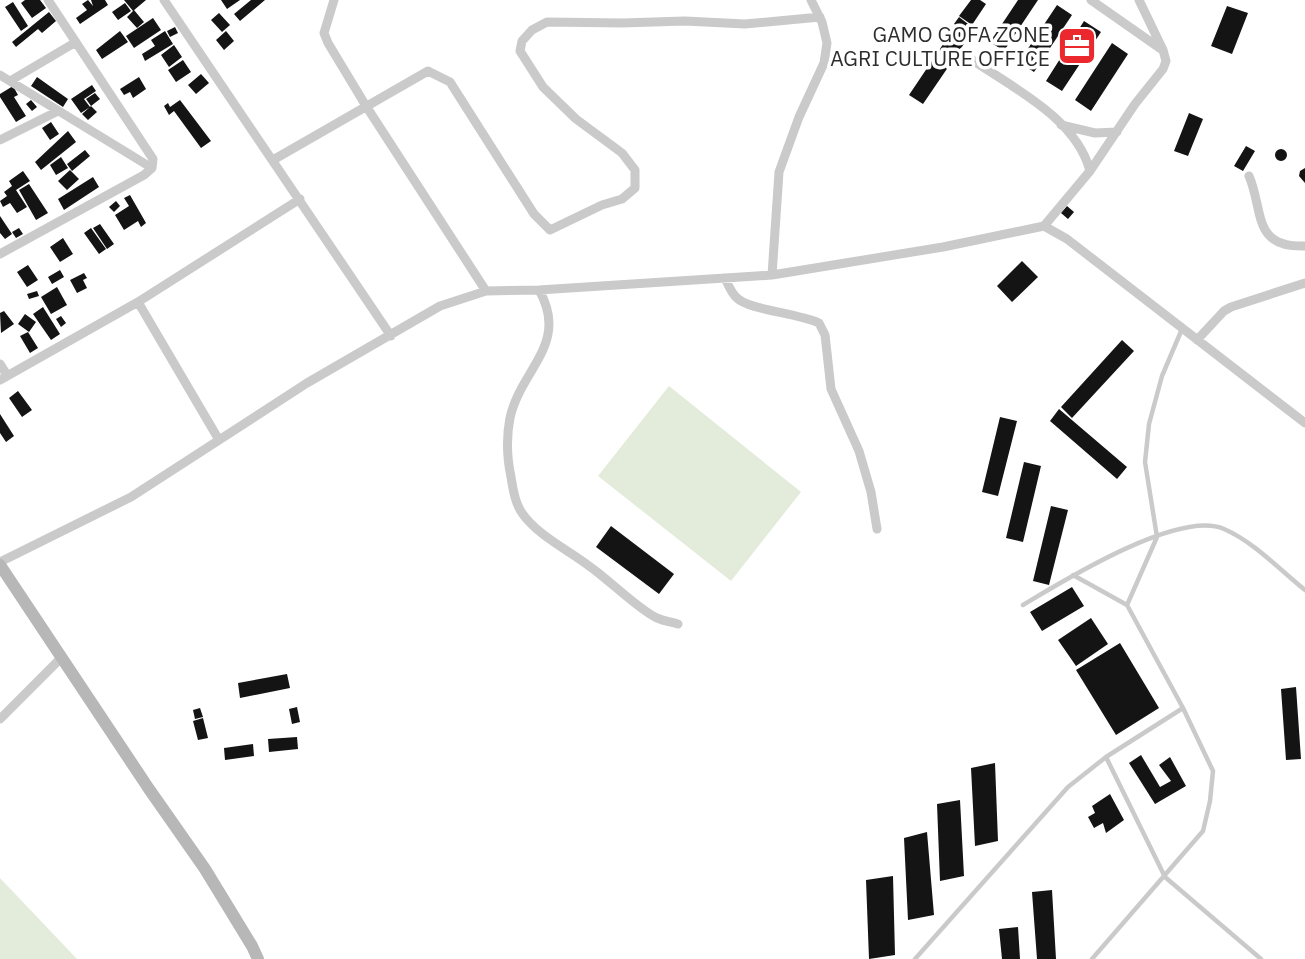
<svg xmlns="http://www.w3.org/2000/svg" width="1305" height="959" font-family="'IBM Plex Sans',sans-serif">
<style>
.green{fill:#e3ecda}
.building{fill:#141414}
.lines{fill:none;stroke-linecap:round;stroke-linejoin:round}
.lane{stroke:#cacaca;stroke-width:4.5}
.street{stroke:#cacaca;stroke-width:9}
.secondary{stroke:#b7b7b7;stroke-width:12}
.labels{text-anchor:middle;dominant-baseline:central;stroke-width:7;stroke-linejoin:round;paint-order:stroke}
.poi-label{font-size:21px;fill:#2d2d2d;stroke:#fff;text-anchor:end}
</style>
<rect width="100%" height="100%" fill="#fff"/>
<path class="green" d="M669 386 801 492 731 581 598 476Z
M0 878 77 959H0Z"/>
<path class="building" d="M25 0H40L46 8 32 18 21 3Z
M88 0 93 6 91 0H105L108 5 80 24 76 18 87 10 82 4Z
M124 0H146L133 11Z
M221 0H240L227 9Z
M251 0H265L240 21 234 14Z
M971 0H980L986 4 972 25 959 16Z
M1018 0H1038L1004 51 990 42Z
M13 2 28 26 21 31 5 7Z
M125 3 131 11 118 20 112 12Z
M1057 5 1072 15 1034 72 1019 62Z
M1227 6 1248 13 1232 54 1211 46Z
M134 10 144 22 137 28 127 17Z
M49 12 56 21 42 33 38 29 16 47 12 42Z
M219 13 230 25 222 32 211 20Z
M959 17 972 27 967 33 970 35 923 104 909 95 956 25 954 24Z
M153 18 161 30 134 48 126 36Z
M1084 21 1101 32 1062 91 1046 81Z
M175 27 178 33 170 37 167 31Z
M120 31 128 42 102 59 96 50Z
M165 31 173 44 145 61 142 54 155 46 151 40Z
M226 31 234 41 224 50 216 40Z
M1112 43 1128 54 1091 111 1075 100Z
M174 45 182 57 169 67 161 55Z
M183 60 191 72 176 82 168 70Z
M201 74 209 83 196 94 188 85Z
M37 77 68 99 63 107 31 86Z
M139 77 146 89 133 98 130 92 124 95 120 89Z
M92 85 96 91 84 99 90 107 81 113 71 99Z
M13 86 18 95 14 97 26 116 16 122 0 97V94Z
M95 93 100 99 91 106 86 99Z
M31 100 37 107 32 111 26 104Z
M180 100 211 141 201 148 174 111 169 115 164 106 168 103 170 107Z
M91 106 97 112 88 120 82 114Z
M1189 113 1203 119 1188 156 1174 151Z
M51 122 59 134 50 140 42 128Z
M68 131 76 142 41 170 35 162Z
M1246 146 1255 151 1243 171 1234 166Z
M1275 155a6 6 0 1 1 12 0a6 6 0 1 1-12 0Z
M85 150 90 156 72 171 67 164Z
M61 157 68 168 56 175 50 165Z
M1305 168V183L1299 176 1300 171Z
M70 170 79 179 67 190 58 181Z
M23 171 30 181 16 190 27 207 17 213 10 203 3 207 0 201 7 196 4 192 12 186 9 181Z
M93 177 99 187 64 210 58 199Z
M29 184 48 213 36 220 19 190Z
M130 195 146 223 141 227 138 221 124 230 115 215 129 206 124 198Z
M116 201 120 206 114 212 109 207Z
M1067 206 1074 212 1068 219 1061 213Z
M0 216 12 234 5 239 0 233Z
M100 224 114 244 107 249 93 228Z
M19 228 23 234 16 238 12 232Z
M91 228 106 249 99 254 84 233Z
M63 238 73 254 60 262 50 247Z
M1022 261 1038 277 1012 302 997 286Z
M28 265 38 280 27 287 17 272Z
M60 270 64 277 52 284 48 277Z
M84 273 87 278 83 280 87 288 77 293 70 280Z
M57 287 67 305 51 314 41 297Z
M37 291 39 296 29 299 27 294Z
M43 307 60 334 51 340 33 314Z
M4 311 14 324 1 333 0 313Z
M25 314 36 322 29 332 18 324Z
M61 316 66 323 61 327 56 319Z
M28 332 38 348 30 353 20 336Z
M1122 340 1134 351 1072 418 1061 407Z
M18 391 32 410 22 417 9 398Z
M1059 409 1127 467 1117 479 1050 421Z
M0 414 14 436 6 442 0 433Z
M1000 417 1017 421 998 496 982 492Z
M1024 462 1041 466 1023 542 1006 538Z
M1051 506 1068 510 1049 585 1033 581Z
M611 526 674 574 659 594 596 547Z
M1072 587 1084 606 1042 631 1030 612Z
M1091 618 1108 644 1076 666 1058 640Z
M1120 643 1159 708 1116 735 1076 670Z
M287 674 290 688 240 698 238 683Z
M1296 687 1301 759 1286 760 1281 689Z
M297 707 300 722 292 724 289 709Z
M200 708 203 717 195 719 193 710Z
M203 718 208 738 198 740 193 721Z
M297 737 298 749 269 752 268 739Z
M253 744 254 756 225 760 224 748Z
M1141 755 1160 787 1171 781 1159 765 1170 757 1186 786 1155 804 1129 763Z
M995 763 998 841 975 846 971 768Z
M1110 794 1124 820 1106 833 1103 823 1094 828 1088 817 1095 813 1092 806Z
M960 800 964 876 940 881 937 804Z
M927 832 934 915 908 920 904 838Z
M893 876 895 955 869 959 866 880Z
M1052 890 1056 959H1037L1032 892Z
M1018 927 1020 959H1002L999 929Z"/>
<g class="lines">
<path class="lane" d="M1073 575 1127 605 1183 708 1213 771 1210 801 1203 831 1092 959
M1023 605C1063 581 1179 509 1224 529 1254 542 1280 570 1305 590
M1127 605 1157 537 1145 462 1149 424 1162 376 1182 329
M1106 757 1165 877 1261 959
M915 959 1068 787 1106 757 1183 708"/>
<path class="street" d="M164 0 391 336
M334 0 324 33 328 43 366 106 486 291
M1091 0 1161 49
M971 59C1013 88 1076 118 1090 171
M0 75 152 168
M10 81 76 42
M1061 125 1095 133 1117 132
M0 140 58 111
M273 160 428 71 450 82 534 214 550 230 602 205 622 199 635 188V170L622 153 576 119 543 87 520 51 522 41 532 30 547 22 622 23 685 21 745 24 820 17
M1249 176C1264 211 1252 248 1305 246
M1044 226 1090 171 1135 104 1163 69 1166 61 1163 50 1139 0
M0 254 144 175 152 168 153 159 48 0
M772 275 779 172 799 117 824 63 827 43 822 22 811 0
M725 278C728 284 731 293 737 298 749 310 798 313 819 323L825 335 831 389 859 451 871 492 877 529
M539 290C570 344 520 370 510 418 506 438 507 458 511 477 513 489 515 503 522 513 537 535 568 550 589 566 607 578 640 611 657 618 664 621 671 622 678 624
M138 302 219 440
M1197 340 1224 311 1231 307 1305 283
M0 364 7 375
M0 380 138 302 300 199
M0 562 131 497 307 383 440 306 486 291 539 290 772 275 943 247 1044 226 1067 239 1305 423
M0 719 61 658"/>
<path class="secondary" d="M0 565 149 789 205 869 252 946 258 959"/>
</g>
<defs>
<g id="office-square" transform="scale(2.0125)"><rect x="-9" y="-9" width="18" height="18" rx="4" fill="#eb282d" stroke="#fff"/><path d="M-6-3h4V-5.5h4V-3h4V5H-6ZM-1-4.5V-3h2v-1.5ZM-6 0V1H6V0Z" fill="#fff"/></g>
</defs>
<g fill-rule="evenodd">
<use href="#office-square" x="1077" y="46"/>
</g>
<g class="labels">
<g class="poi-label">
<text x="1050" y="34">GAMO GOFA ZONE<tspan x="1050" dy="24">AGRI CULTURE OFFICE</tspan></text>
</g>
</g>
</svg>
